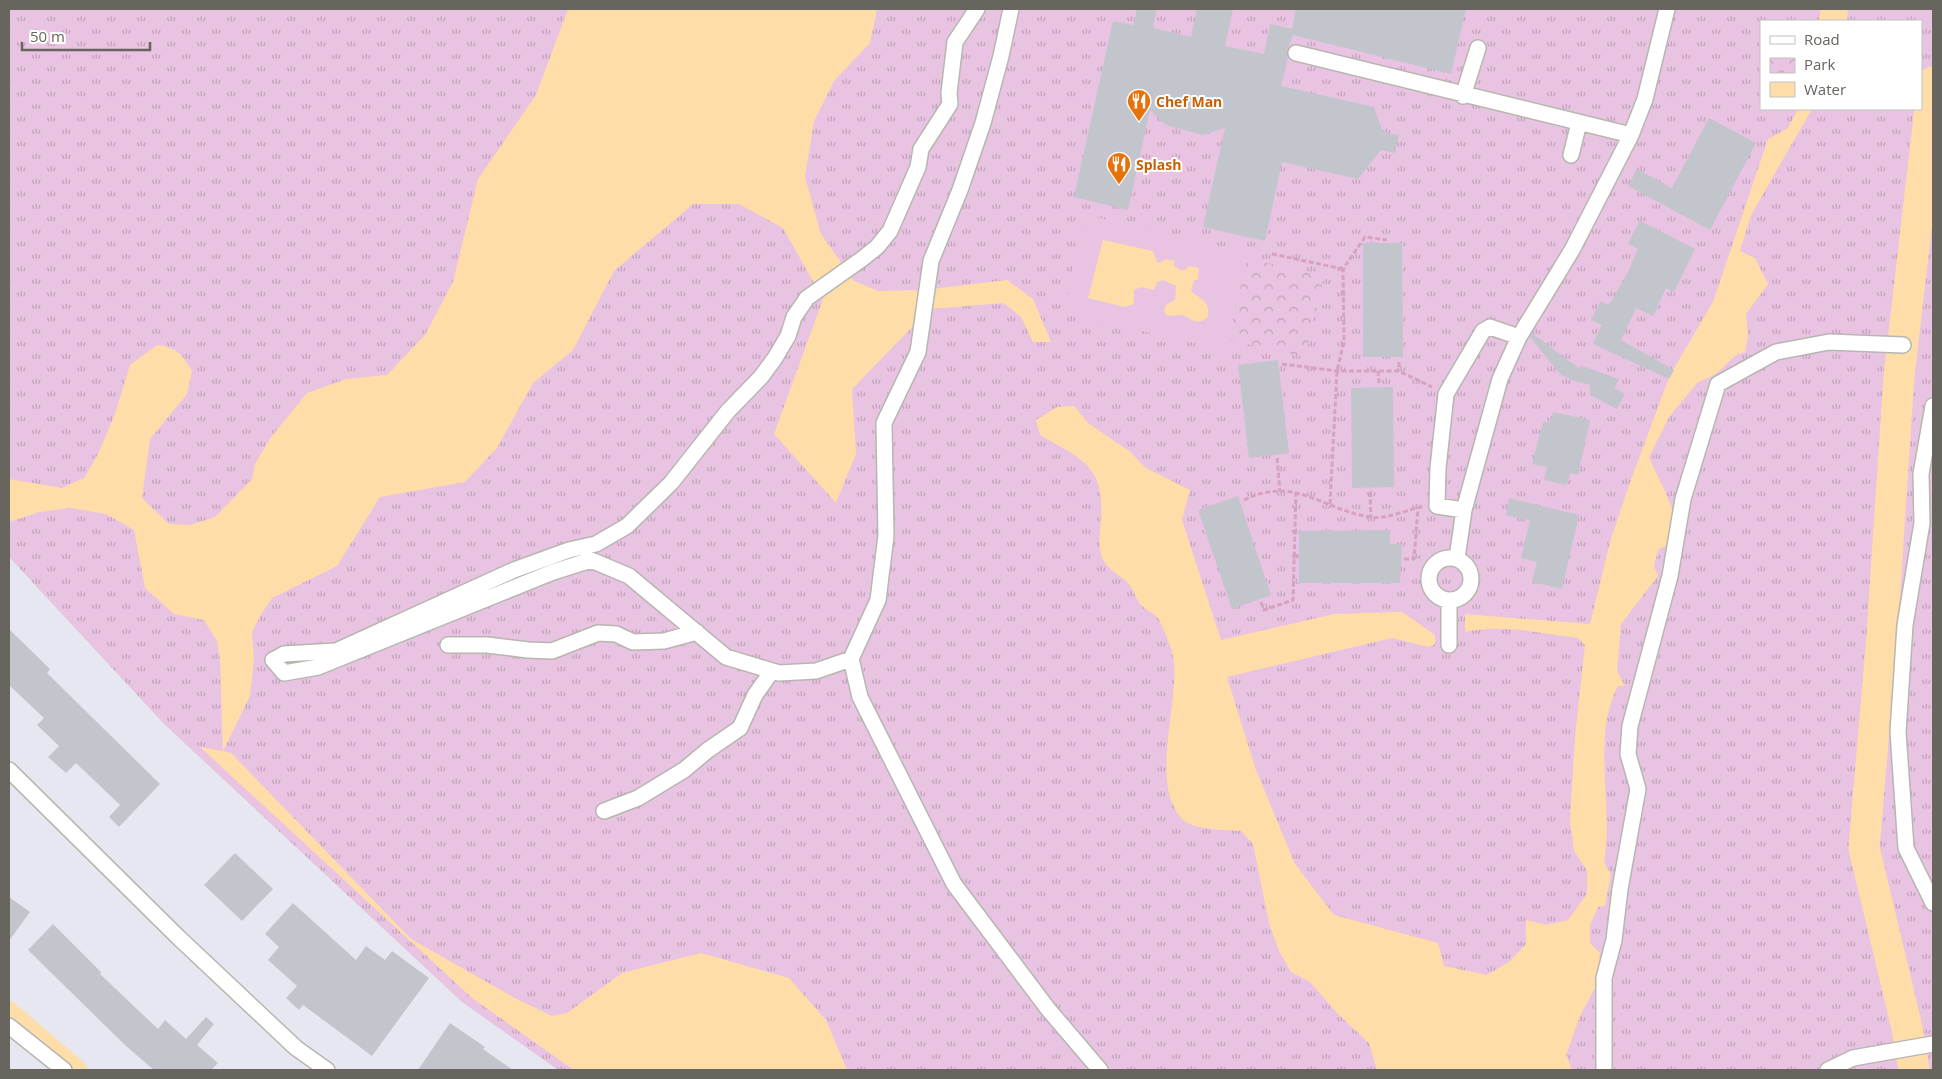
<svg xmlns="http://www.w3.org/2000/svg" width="1942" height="1079" font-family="'Open Sans',sans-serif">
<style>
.grass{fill:url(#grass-tufts);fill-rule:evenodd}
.park{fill:url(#park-crowns)}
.garden{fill:#e9c3e2}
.water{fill:#ffdda9}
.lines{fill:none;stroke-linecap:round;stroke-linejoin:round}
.canal{stroke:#ffdda9;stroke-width:18}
.river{stroke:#ffdda9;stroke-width:31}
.building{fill:#c3c5cc}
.minor-casing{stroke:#b7b6af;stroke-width:18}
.path{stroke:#d6a2c0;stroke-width:3;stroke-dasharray:5 2.5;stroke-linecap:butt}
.minor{stroke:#fff;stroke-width:15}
.labels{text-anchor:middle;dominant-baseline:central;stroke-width:4;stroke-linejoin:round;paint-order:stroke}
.food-label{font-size:14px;font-weight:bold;fill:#c56008;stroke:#fff;text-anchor:start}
</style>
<defs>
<pattern id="grass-tufts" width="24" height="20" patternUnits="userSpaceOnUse" patternTransform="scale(1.25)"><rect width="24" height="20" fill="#e9c3e2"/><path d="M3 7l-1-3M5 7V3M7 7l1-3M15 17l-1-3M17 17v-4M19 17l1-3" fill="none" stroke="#c1a2ba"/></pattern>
<pattern id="park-crowns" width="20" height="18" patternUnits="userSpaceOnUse" patternTransform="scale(1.25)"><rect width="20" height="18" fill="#e9c3e2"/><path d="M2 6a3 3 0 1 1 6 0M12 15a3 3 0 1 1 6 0" fill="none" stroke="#c1a2ba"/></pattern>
</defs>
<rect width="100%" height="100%" fill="#e7e7f1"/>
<path class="grass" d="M9 9H1933V1070H558L462 1002 164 724 9 557ZM1761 21H1921V109H1761Z"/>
<path class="park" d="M1247 258 1324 276 1305 357 1228 340Z"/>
<path class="garden" d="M1086 215 1248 253 1225 350 1063 313Z"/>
<path class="water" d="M568 9H877L870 43 834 81 814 121 805 177 821 234 854 281 878 291 924 290 1007 280 1033 299 1051 342H1033L1021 317 1004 303 930 309 852 389 856 454 836 503 774 434 823 299 783 228 739 204H693L614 271 573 350 533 383 497 448 465 482 380 497 337 566 272 598 262 613 252 632 254 659 250 696 223 751 231 753 411 939 515 998 552 1016 567 1013 622 973 701 953 789 978 826 1020 847 1070H574L472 998 200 747 223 751 220 660 217 641 204 620 174 614 145 588 134 530 106 514 71 508 39 512 9 522V479L62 488 84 478 98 454 115 414 130 365 157 345C178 348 182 354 192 371L187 394 150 439 142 498 169 524 190 525 215 517 252 479 255 464 271 437 307 393 346 379 387 375 425 335 453 282 478 179 536 95Z
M1821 9H1848L1847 21H1819Z
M1798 109H1812L1751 215 1740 251 1755 258 1768 284 1746 314 1748 336 1745 352 1736 355 1716 374 1697 383 1669 417 1649 457C1656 476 1687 524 1671 541 1668 545 1662 547 1658 550L1654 566 1658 576 1621 624 1617 671 1625 686H1618C1591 737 1614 806 1604 862L1611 874 1605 906 1598 907 1590 925V943L1600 953 1598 982 1580 1016 1566 1055 1572 1070H1377L1369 1043 1336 1012 1310 982 1291 972 1279 951 1269 923 1253 844 1241 831C1227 830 1192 830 1182 819 1148 783 1181 701 1173 656 1172 649 1162 623 1157 617 1153 613 1146 610 1142 606 1136 600 1134 590 1128 583 1121 576 1111 571 1105 563 1099 555 1099 540 1100 530 1107 469 1088 462 1040 435L1036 420 1057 407 1074 406 1088 423 1129 451 1146 468 1190 490 1182 520 1221 640 1335 614 1402 612 1435 635V644L1429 647 1392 638 1227 677 1256 770 1295 864 1334 915 1438 943 1444 966 1487 975 1509 962 1526 944V920L1546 925 1568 920 1587 894V870L1574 851 1570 820 1575 737 1585 645 1578 638C1541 633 1502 624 1465 632V614L1590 624 1610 542 1629 485 1670 375 1713 302 1768 139 1788 128Z
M1103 240 1153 251 1157 262 1160 263 1165 259 1175 261 1174 266 1180 270H1185L1189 266 1199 268 1198 280H1194L1191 291C1202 301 1210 300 1208 317 1194 328 1190 315 1180 315 1176 315 1172 316 1167 316L1164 311 1166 305 1175 300 1176 286 1163 280 1157 282 1154 290 1141 287 1134 290V304L1125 307 1088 298Z"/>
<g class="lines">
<path class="canal" d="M9 1010 79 1070"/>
<path class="river" d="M1914 1070 1907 1028 1864 848 1882 634 1899 376 1933 82"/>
</g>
<path class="building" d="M1137 9H1157L1153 28 1191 37 1197 9H1233L1225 46 1264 54 1270 24 1292 29 1296 9H1466L1451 74 1293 35 1287 51 1288 57 1281 86 1374 107 1383 132 1399 135 1395 153 1381 150 1358 179 1282 162 1265 241 1203 227 1225 128 1202 135 1166 125 1150 110 1128 210 1074 197 1113 21 1133 25Z
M1709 118 1756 143 1710 230 1628 186 1637 169 1672 188Z
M1640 221 1695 249 1674 292 1666 288 1653 316 1636 308 1621 340 1674 370 1669 379 1593 344 1602 325 1591 320 1601 301 1609 305 1628 272 1638 249 1628 243Z
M1363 243H1402L1403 357H1363Z
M1532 333 1580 369 1582 366 1619 379 1614 388 1625 394 1617 409 1590 395V385L1574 381 1561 375 1530 337Z
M1278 360 1289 453 1249 458 1238 365Z
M1393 387 1394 487 1352 488 1351 388Z
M1553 412 1590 420 1578 475 1570 473 1567 485 1544 480 1547 467 1532 464 1543 421 1550 423Z
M1238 496 1271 595 1232 609 1198 510Z
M1509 498 1579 515 1562 589 1532 582 1537 562 1521 558 1530 520 1506 515Z
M1390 530V544H1402L1400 583H1299V531Z
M9 629 50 669 47 673 160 784 119 827 109 817 120 805 76 763 66 773 48 757 59 746 37 725 44 718 9 685Z
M235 853 273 889 242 921 204 885Z
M9 897 30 912 9 941Z
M293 903 356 960 366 946 385 960 392 951 429 978 372 1056 303 1005 299 1010 286 998 297 986 268 960 279 947 265 934Z
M53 924 101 972 100 974 158 1029 165 1020 186 1039 206 1017 214 1024 197 1045 218 1063 211 1070H154L126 1046 28 950Z
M450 1023 485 1047 483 1049 513 1070H418Z"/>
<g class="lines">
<g class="minor-casing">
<path id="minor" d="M1011 9 1001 56 983 123 960 190 931 261 918 352 884 423 886 536 878 600 851 659 860 697 954 884 1048 1009 1100 1070
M1296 53 1631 135
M1463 96 1478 48
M1571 155 1579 123
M1933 406 1921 474 1922 523 1905 625 1898 732 1906 848 1933 903
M1464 510 1437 506 1438 468 1446 394 1483 331 1490 327 1519 337
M1429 579a21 21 0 1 1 42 0a21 21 0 1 1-42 0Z
M1457 558 1464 510 1500 379 1519 337 1572 250 1631 135 1645 99 1667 9
M1449 600V645
M448 645H487L528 650 552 651 598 633 616 634 633 642 664 641 697 632
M851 659 816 671 779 673 726 657 629 576 591 560 553 572 318 667 284 673 273 660 284 654 336 651 514 570 569 550 596 544 627 526 671 483 728 411 761 377 775 358 788 336 794 317 807 298 862 259 877 247 890 231 918 167 921 149 950 104 949 93 955 42 977 9
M9 770 178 937 296 1048 327 1070
M604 811 638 798 684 770 708 750 740 728 755 695 772 671
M9 1026 64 1070
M1604 1070V978L1614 940 1620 889 1638 789 1628 754 1630 726 1670 576 1683 499 1718 384 1776 352 1829 342 1903 345
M1828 1070 1853 1058 1933 1044"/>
</g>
<path class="path" d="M1272 254 1343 269
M1399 362V371
M1282 364 1337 371H1399L1432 387
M1378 371 1379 383
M1277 458 1280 492
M1370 492 1371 518
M1244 500C1295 475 1323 510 1370 517 1387 520 1407 509 1423 507
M1330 504 1337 371 1344 341 1343 269 1365 237 1387 240
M1294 556H1299
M1404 559H1414L1418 508
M1261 602 1264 610 1293 600 1296 492"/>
<use href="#minor" class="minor"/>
</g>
<defs>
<g id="restaurant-pin" transform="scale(1.25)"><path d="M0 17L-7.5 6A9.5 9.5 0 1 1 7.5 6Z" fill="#e8710a" stroke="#fff"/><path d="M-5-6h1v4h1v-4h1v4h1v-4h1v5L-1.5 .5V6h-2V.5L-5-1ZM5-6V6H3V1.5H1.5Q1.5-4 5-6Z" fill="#fff"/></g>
</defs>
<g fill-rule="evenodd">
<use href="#restaurant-pin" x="1139" y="101"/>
<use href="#restaurant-pin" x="1119" y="164"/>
</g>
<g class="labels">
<g class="food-label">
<text x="1156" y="101">Chef Man</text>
<text x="1136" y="164">Splash</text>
</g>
</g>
<rect width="1942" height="1079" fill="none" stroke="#68655e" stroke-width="20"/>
<rect x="1760" y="20" width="162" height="90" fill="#ffffff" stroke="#c3c1bf"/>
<rect x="1770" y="36" width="25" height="8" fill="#ffffff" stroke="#c3c1bf"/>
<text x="1804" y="45" font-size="15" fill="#68655e">Road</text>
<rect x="1770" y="58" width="25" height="15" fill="url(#park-crowns)" stroke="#c3c1bf"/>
<text x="1804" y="70" font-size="15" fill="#68655e">Park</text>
<rect x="1770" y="82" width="25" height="15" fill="#ffdda9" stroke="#c3c1bf"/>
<text x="1804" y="95" font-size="15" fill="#68655e">Water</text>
<path d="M22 42v8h128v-8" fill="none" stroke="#68655e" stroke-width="2.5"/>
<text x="30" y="42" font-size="15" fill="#68655e" stroke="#ffffff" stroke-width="4" paint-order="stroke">50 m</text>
</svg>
